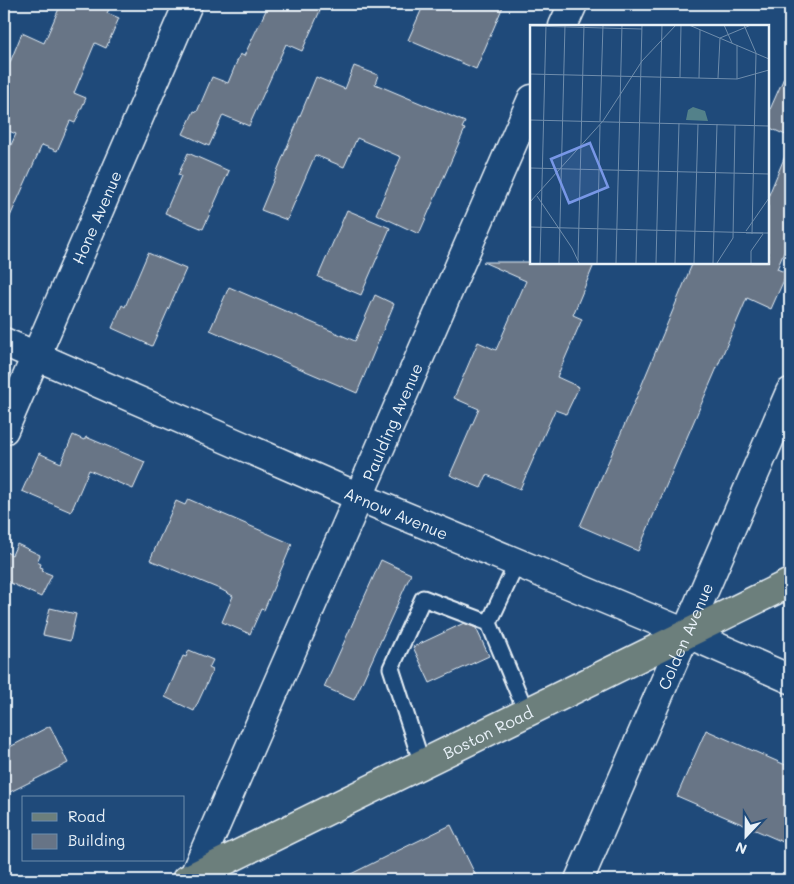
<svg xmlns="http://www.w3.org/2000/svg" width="794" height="884" font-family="Mali,sans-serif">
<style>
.building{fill:#677486;stroke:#e8f1f8}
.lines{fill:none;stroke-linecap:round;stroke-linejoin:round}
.lane-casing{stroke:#e8f1f8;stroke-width:19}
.street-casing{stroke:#e8f1f8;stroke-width:31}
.primary-casing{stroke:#e8f1f8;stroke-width:31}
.lane{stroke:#1f4a7a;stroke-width:15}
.street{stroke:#1f4a7a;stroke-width:28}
.primary{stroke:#6c7f7c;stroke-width:28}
.labels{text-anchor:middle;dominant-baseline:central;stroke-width:4.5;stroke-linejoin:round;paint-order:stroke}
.street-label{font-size:16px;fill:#e8f1f8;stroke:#1f4a7a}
.inset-road{fill:none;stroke:#6f8dac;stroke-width:1}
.view{fill:#7897e6;fill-opacity:0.15;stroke:#7897e6;stroke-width:2.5}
.inset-edge{fill:none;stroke:#e8f1f8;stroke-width:2.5}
</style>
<rect width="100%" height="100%" fill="#1f4a7a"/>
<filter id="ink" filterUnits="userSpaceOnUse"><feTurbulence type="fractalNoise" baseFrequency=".02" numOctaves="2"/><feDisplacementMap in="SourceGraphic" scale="10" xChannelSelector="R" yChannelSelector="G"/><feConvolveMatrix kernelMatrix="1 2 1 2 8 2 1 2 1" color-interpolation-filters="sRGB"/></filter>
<g filter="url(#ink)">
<path class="building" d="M61 4H112L107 13 119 18 106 48 95 43 74 93 86 98 75 123 70 121 57 151 42 145 4 230V160L16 134 4 129V77L22 33 44 43Z
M269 4H323L302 51 286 44 249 126 223 115 209 146 183 134 194 111 197 112 212 77 228 83 240 54 244 56Z
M424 4H504L476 69 408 40Z
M790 64V137L768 127V114Z
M354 66 378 75 375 84 465 122 462 128 465 129 419 234 376 214 401 157 357 138 344 167 315 155 287 220 261 210 316 77 345 89Z
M790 144V238L777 269 787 273 771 309 747 298 638 551 580 526 635 401 693 262H768V197Z
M188 153 229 171 203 229 165 213 181 176 178 175Z
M347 210 390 228 361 295 318 277Z
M148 253 186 269 152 346 112 328 122 305 125 307Z
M483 262H595L573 315 582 319 557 377 579 387 566 414 555 410 520 489 487 475 481 488 450 475 479 409 454 398 478 342 496 350 526 281Z
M229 287 355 341 375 295 394 304 357 393 210 330Z
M73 435 84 440 86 437 145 462 133 489 89 470 71 512 22 491 39 453 61 463Z
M188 499 292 544 264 610 261 609 250 634 222 622 233 596 222 590 150 560 176 501 185 505Z
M17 544 40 555 37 562 41 564 40 567 43 568 42 571 52 575 41 597 4 580V551L12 555Z
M381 560 411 574 354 700 324 687Z
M50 608 76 614 70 641 43 635Z
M464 623 476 628 489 656 430 683 413 647Z
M189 650 213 660 209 668 213 670 194 711 165 697 183 656 186 657Z
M50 726 68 763 4 795V750Z
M706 730 790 767V845L677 796Z
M451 825 478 880H339L389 855Z"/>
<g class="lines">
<g class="lane-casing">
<path id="lane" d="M489 623 517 563
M422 764 391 668 423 598 489 623 526 712"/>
</g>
<g class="street-casing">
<g id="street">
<path d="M563 26 573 4"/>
<path id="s1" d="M4 342 359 497 686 633 790 679"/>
<path id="s2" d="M4 430 188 4"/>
<path id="s3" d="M192 880 532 99"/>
<path id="s4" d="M579 880 790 392"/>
</g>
</g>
<g class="primary-casing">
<g id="primary">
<path id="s5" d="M186 880 790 583"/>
</g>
</g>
<use href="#lane" class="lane"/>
<use href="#street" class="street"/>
<use href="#primary" class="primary"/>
</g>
</g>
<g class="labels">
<g class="street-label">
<text stroke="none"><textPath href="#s2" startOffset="232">Hone Avenue</textPath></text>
<text stroke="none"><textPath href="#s3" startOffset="500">Paulding Avenue</textPath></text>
<text stroke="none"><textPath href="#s1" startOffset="428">Arnow Avenue</textPath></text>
<text stroke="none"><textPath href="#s4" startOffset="266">Colden Avenue</textPath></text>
<text stroke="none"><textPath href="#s5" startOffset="336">Boston Road</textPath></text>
</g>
</g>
<g transform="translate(530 25)">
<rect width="239" height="239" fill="#1f4a7a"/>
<path d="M163 82 175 86 178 96 156 95 158 85Z" fill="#53818a"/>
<path class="inset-road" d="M159 0 239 34M194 0 202 18M214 0 226 28 222 209M0 1 112 4M0 49 207 54 239 45M150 52 151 0M169 53 170 5M188 53 190 13 221 0M207 54V20M0 95 239 101M70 96 73 0M0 143 239 149M7 171 42 223 49 238M0 177 73 96 112 36 146 0M0 202 233 208M216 206 239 173M216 208H239M48 235 54 0M10 238 16 0M29 238 35 0M67 238 70 100M86 238 92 0M106 238 112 0M126 238 132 0M145 238 149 98M164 238 168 99M183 238 187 99M187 238 203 213 205 100M221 238V226L233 209"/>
<path class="view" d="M60 118 78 162 39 178 21 134Z"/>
<rect width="239" height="239" class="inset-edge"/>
</g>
<rect width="794" height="884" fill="none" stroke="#1f4a7a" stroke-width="20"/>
<rect x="10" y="10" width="774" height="864" fill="none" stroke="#e8f1f8" stroke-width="2" filter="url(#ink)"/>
<rect x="22" y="796" width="162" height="65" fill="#1f4a7a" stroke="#6f8dac"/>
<rect x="32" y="813" width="25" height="8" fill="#6c7f7c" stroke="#6f8dac"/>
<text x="68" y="822" font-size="15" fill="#e8f1f8">Road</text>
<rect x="32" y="834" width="25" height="15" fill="#677486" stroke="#6f8dac"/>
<text x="68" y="846" font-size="15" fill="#e8f1f8">Building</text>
<g transform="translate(746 836) rotate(202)" stroke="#1f4a7a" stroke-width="4" paint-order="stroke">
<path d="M0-4L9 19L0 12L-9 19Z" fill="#e8f1f8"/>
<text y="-8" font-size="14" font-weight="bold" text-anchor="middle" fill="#e8f1f8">N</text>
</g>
</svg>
